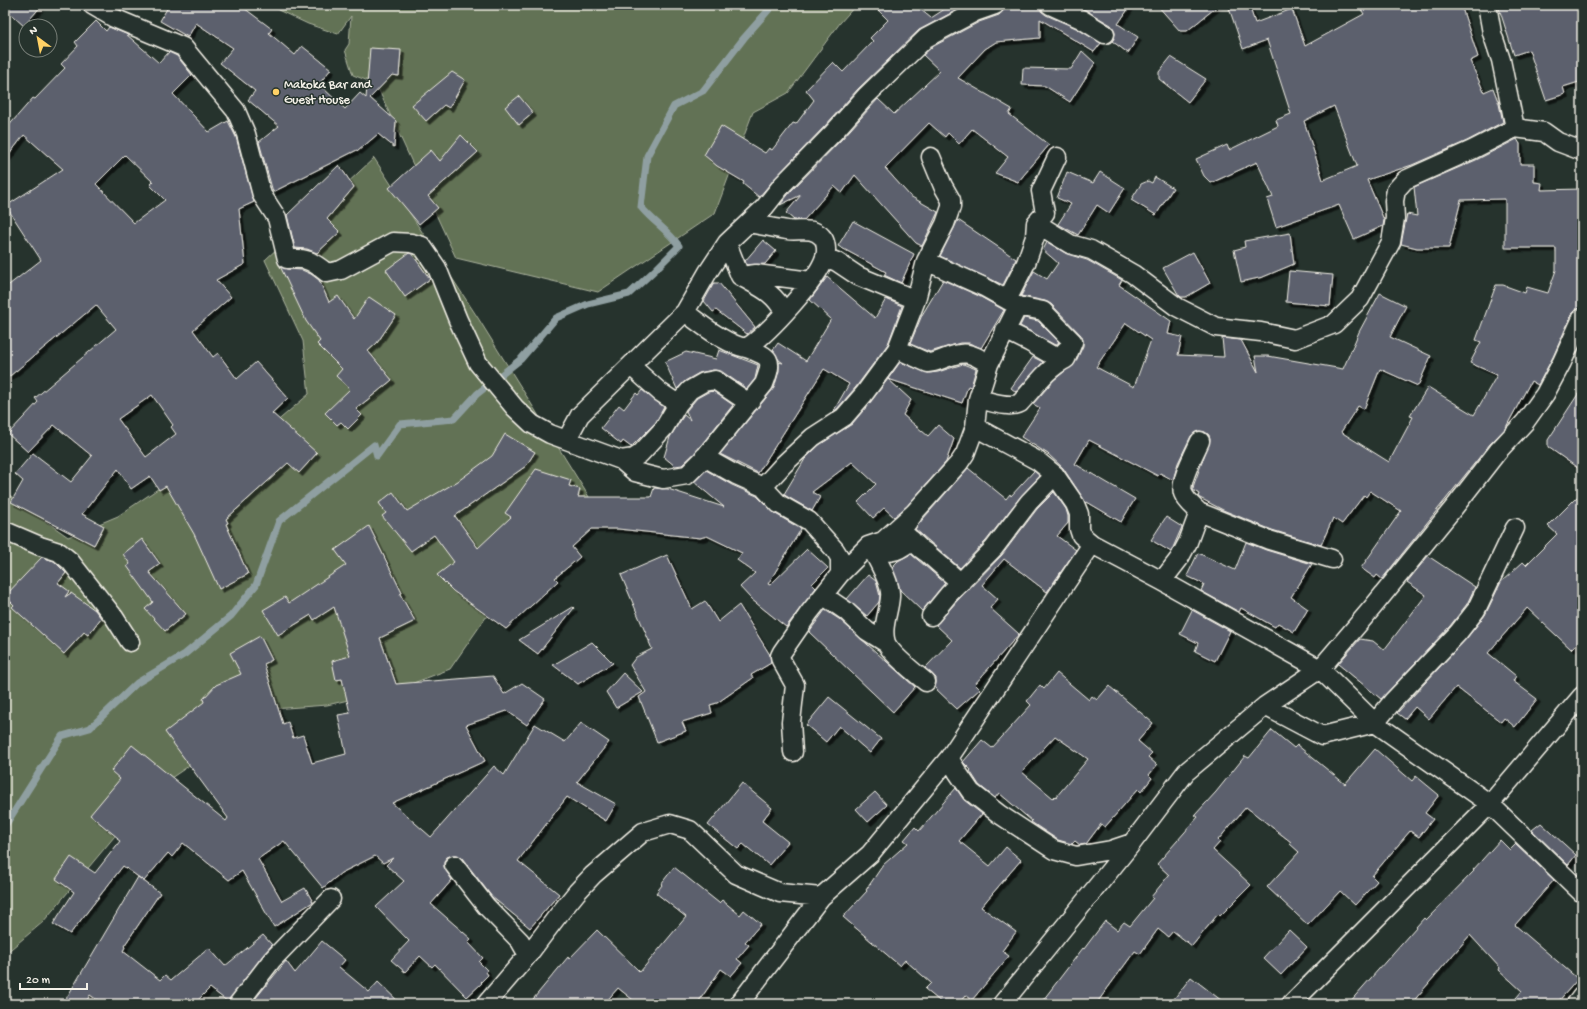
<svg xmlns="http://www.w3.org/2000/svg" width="1587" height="1009" font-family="'Gochi Hand',sans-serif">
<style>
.green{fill:#627254;stroke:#abb29e}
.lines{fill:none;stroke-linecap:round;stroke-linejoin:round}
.stream{stroke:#8f9fa1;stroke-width:7}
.building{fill:#5b606d;stroke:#f4f1e8;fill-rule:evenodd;filter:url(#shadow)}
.minor-casing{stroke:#f4f1e8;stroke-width:21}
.minor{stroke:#26332d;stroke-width:18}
.poi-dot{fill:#ffd166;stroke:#26332d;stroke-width:1.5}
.labels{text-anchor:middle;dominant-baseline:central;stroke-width:3;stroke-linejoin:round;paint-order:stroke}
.poi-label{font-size:13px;fill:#f4f1e8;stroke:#26332d;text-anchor:start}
</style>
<defs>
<filter id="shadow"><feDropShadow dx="3.5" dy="3.5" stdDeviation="0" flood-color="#0009"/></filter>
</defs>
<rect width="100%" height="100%" fill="#26332d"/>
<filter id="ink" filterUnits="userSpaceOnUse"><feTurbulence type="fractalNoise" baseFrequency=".025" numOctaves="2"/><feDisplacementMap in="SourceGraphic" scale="8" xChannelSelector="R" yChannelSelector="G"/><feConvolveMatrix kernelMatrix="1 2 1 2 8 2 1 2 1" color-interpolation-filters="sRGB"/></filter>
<g filter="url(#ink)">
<path class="green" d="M278 5H856L840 23 788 93 753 112 715 213 598 292 456 258 376 84 353 75 345 50 349 44 351 16 338 34 308 24 278 10Z
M374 158 478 318 594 505 546 531 450 669 403 687 327 705 273 709 171 778 145 800 43 922 5 954V492L68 537 118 516 202 459 267 430 309 394 303 341 265 260Z"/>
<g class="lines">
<path class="stream" d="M5 826 62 736 90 728 137 683 185 654 231 616 256 585 279 521 374 445 377 456 400 424 454 419 477 394 521 359 556 318 588 304 629 294 655 270 679 246C669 231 652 221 641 207L647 156 674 106 703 91 744 38 773 5"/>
</g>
<path class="building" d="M5 5H42L24 26 5 9Z
M169 5H240L272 29 269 33 295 55 302 46 331 69 319 84 345 109 360 93 366 98 370 48 401 50 399 76 392 75 370 98 396 121 394 147 378 134 358 151 357 150 273 192 259 142 279 126 248 100 255 91 220 63 233 48 196 23 188 37 160 21Z
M873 5H915L931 18 951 5 955 11 919 30 858 89 825 126 776 177 759 197 743 184 744 182 717 166 704 155 721 126 765 153 769 148 772 150 793 123 796 124 814 100 806 90 833 62 843 72 873 41 870 38 888 20Z
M1018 5H1040L1041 11 1046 15 1076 28 1101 43 1094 52 1040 19V38L996 42 985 49 958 78 1012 109 1009 114 1049 145 1018 182 995 173 1008 157 972 129 959 144 948 133 945 137 929 123 885 168 910 196 938 212 922 246 916 243 855 175 842 193 834 186 804 220H794L786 213 801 195 780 205 791 191 841 140 878 99 894 114 940 71 923 55 932 47 979 22 999 15 1005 9 1021 7Z
M1076 5H1131L1118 24 1138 37 1128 53 1112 41 1115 34 1114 29 1111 25Z
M1157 5H1219L1187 31H1180Z
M1228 5H1249L1255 23 1292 9 1305 46 1364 14 1358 5H1461L1478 57 1470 61 1484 92 1493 88 1499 104 1503 122 1467 141 1412 165 1367 180 1384 220 1383 226 1354 239 1339 205 1276 227 1267 199 1273 197 1257 162 1211 183 1204 176 1196 159 1227 145 1229 150 1278 126 1276 120 1291 114 1267 40 1243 49ZM1334 106 1357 166 1323 180 1304 121Z
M1498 5H1582V81L1563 87 1565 94 1546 100 1529 50 1514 55Z
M96 21 106 31 109 27 126 34 159 63 169 52 177 56 192 75 173 94 209 132 228 121 236 137 254 202 239 209 245 264 216 280 231 297 193 330 213 357 218 353 237 379 256 362 288 398 272 413 317 453 299 473 288 463 226 519 228 523 226 524 248 574 219 589 194 534 166 486 159 490 150 476 131 489 118 469 82 514 104 526 94 545 11 502 23 481 15 474 33 453 71 482 92 456 54 425 28 452 8 434 38 402 35 398 116 329 96 305 5 380V288L41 260 6 206 63 169 24 135 5 160V130L33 98 35 99 65 68 61 64 78 46 75 42ZM125 155 153 182 150 185 165 200 134 223 96 184ZM152 395 173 425 171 427 176 434 146 457 118 419Z
M1082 51 1095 63 1070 102 1045 86 1022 85 1023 68 1071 69Z
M1171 57 1206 79 1188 102 1159 79V72Z
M452 72 465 80 449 108 444 105 426 121 412 105Z
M519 96 533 113 519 125 505 107Z
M461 135 478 152 428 196 438 208 419 224 389 188 431 150 440 161Z
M1517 139 1520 144V164H1534V182L1542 183 1541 190 1582 189V302L1580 308 1576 310 1572 314 1553 357 1538 385 1531 381 1505 429 1490 444 1382 579 1377 575 1375 578 1361 568 1401 511 1370 491 1366 497 1364 495 1342 524 1333 518 1321 545 1272 530 1223 510 1198 497 1199 494 1193 490 1194 484 1210 440 1209 435 1205 432 1199 431 1194 433 1191 436 1178 463 1173 480 1160 473 1158 476 1089 440 1075 464 1135 499 1121 522 1087 502 1086 503 1063 468 1048 454 1021 437 1040 408 1033 404 1054 380 1075 363 1083 346V340L1081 335 1051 304 1045 301 1021 296 1034 271 1047 279 1058 263 1043 250 1047 242 1067 254 1087 260 1122 280 1119 285 1171 321 1168 334 1182 337 1178 355 1224 357 1222 338 1241 340 1258 372 1255 356H1268L1343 369 1359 332 1380 293 1406 306 1390 337 1431 356 1418 386 1380 369 1364 409 1358 406 1341 432 1389 462 1413 417 1410 416 1428 387 1474 415 1497 375 1470 363 1481 342 1476 340 1496 285H1503L1525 293 1527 287 1548 293 1556 270V248H1505V199L1461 200 1449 248H1417L1401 244 1407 214 1417 216 1414 187 1476 160ZM1126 323 1151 340 1134 387 1096 367Z
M339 165 354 187 327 219 340 232 317 253 307 249 295 248 287 215Z
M1067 172 1093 183 1100 172 1125 188 1109 213 1097 205 1078 235 1058 224 1071 204 1057 198Z
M1155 177 1173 188 1156 215 1131 200 1141 184 1148 181 1152 183Z
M958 220 1016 259 1003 285 940 256Z
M853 221 914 254 901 283 884 275 886 272 838 246Z
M1290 233 1294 264 1263 277 1241 282 1234 250 1245 247 1244 241Z
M763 240 776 251 765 264 747 265 745 261Z
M1193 252 1210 283 1186 297H1181L1178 294 1163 268Z
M409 253 412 254 430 279 405 297 386 270Z
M280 266 287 269 302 270 311 274 319 280 329 302 338 296 354 319 369 297 396 315 377 343 368 351 392 380 356 409 362 415 348 429 341 422 337 425 325 413 350 389 336 376 342 369 317 344 320 341 306 321Z
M1289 271 1333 275 1330 306 1286 302Z
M827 277 875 318 886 299 902 306 888 344 856 387 837 409 833 412 849 384 824 369 758 473 720 454 774 388 779 371V362L783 363 779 360 773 350 778 343 806 361 831 319 810 300Z
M943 280 979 296 1004 310 981 348 969 343H960L930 352 910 344 922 315Z
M714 283H719L755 327 747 334 716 310 713 312 704 301Z
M1024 318 1038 321 1059 342 1055 345 1020 326Z
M719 350 758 365 755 379 747 389 721 371 713 370 699 373 685 381 677 389 665 362 686 352 716 359Z
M1033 357 1043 362 1016 392 1011 388Z
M900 362 928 373 938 372 963 364 976 369 971 387 968 386 962 403 888 379Z
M888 379 911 400 903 415 928 436 938 425 954 439 946 462 907 506 894 517 884 508 873 518 858 502 876 484 852 462 812 492 820 497 812 511 786 496 784 494 805 459 819 445 852 424 872 400Z
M1582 388V471L1548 447V440Z
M642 390 664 407 656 422 631 447 623 441 621 444 601 428 619 405 624 409 636 393 638 395Z
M713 391 733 405 695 453 682 465 675 466 664 457 670 437 684 415 690 420 686 411 697 398 708 392Z
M505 434 535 452 526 466 455 516 478 548 511 517 505 513 536 469 571 480 569 486 580 489 578 497H651L654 488 668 489 724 507 694 482 706 470 732 485 757 496 774 513 801 529 768 584 770 585 807 549 828 568 812 584 816 588 786 627 751 599 740 587 755 573 737 560 742 553 707 536 700 538 618 529H592L572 547 580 557 555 578 558 581 506 629 453 591 437 575 454 562 434 535 411 551 382 516 386 513 379 503 393 492 407 511 458 481 492 456Z
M968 468 1006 499 1010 494 1011 496 1034 471 1040 476 1021 496 986 541 960 568 915 529 922 520Z
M1054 492 1066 509 1068 516V523L1057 536 1076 550 1047 592 1004 559 982 585 998 599 990 608 1019 634 975 684 980 689 957 709 935 688 936 683V678L925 668 952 640 936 625 957 601 1002 555 1037 509Z
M1582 492V638L1571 649 1527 608 1488 653 1516 676 1513 681 1537 699 1523 717 1515 727 1504 718 1501 722 1456 687 1429 719 1415 707 1405 719 1397 713 1466 639 1485 615 1501 582 1523 562 1526 565 1557 534 1548 526Z
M1166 517 1182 527 1171 552 1151 540Z
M369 526 402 593 400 594 415 621 380 638 396 684 493 676 504 694 522 683 545 699 527 725 507 711 466 725 485 761 392 803 431 837 494 766 504 775 535 724 565 742 581 723 609 742 577 782 616 804 606 821 567 797 518 861 559 894 530 928 492 897 462 858 458 855H453L447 857 444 861V867L452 880 431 904 471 939 468 942 483 958 479 962 487 970 486 972 488 975 481 982 482 983 467 997 435 964 432 967 420 956 405 972 391 960 409 941 376 907 404 881 386 865 393 858 383 863 375 856 341 873 323 888 284 841 258 859 282 901 305 888 313 902 274 927 242 871 229 880 183 843 172 857 168 853 144 881 123 866 70 934 53 924 74 892 56 879 71 857 95 873 120 841 117 839 118 838 90 815 120 779 111 771 132 745 226 821 228 818 165 732 204 702 203 699 216 685 241 674 230 653 260 636 272 660 264 664 283 724 288 722 293 738 303 735 312 763 346 754 338 715 350 713 342 679 336 680 332 661 350 656 334 607 314 620 311 615 278 635 263 610 285 597 289 603 346 565 335 550Z
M142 539 160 564 149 572 186 614 165 631 145 609 153 602 127 566 130 564 123 554Z
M1246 542 1266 550 1312 564 1291 597 1308 609 1294 632 1278 623 1275 627 1241 608 1239 612 1201 591 1204 584 1187 576 1198 553 1235 570Z
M911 554 945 583 922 611 900 590 892 567 898 561Z
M667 555 692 609 705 601 718 622 739 605 770 655 771 663 751 675 753 678 717 703 710 705 712 713 682 722 686 731 657 742 639 697 646 692 630 665 636 657 652 649 649 642 650 640 649 641 621 575Z
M1428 556 1475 587 1467 604 1450 626 1381 699 1338 664 1360 639 1373 641 1384 650 1426 595 1407 582Z
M42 557 54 561 66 573 58 583 69 591 65 597 71 593 95 610 101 618 88 635 84 632 64 654 12 607 14 605 5 596Z
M868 575 876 581 880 596 879 602 867 616 847 599Z
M573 607 574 608 538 654 519 640Z
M825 610 839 619 915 687 893 712 809 632Z
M1192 610 1230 631 1215 661 1195 651 1198 643 1180 634Z
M592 642 613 663 578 684 553 665Z
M623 673 643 692 616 708 606 692Z
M1057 673 1089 700 1092 696 1097 700 1109 686 1153 723 1138 741 1152 753 1148 757 1157 765 1149 775 1152 778 1141 792 1138 789 1105 827 1101 824 1086 844 1080 845 1075 841 1072 844 1058 840 1031 822 1032 821 999 793 995 798 979 785 970 771 971 770 963 762 982 740 992 748 1031 705 1027 701 1040 685 1044 689ZM1055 736 1088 759 1056 797 1055 796 1053 798 1022 772Z
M829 697 881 739 870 753 839 726 826 742 806 725Z
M1272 730 1294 748 1297 745 1345 784 1375 749 1412 781 1416 776 1439 795 1425 813 1433 819 1419 837 1410 831 1372 876 1377 881 1355 905 1340 891 1308 925 1267 887 1299 852 1290 844 1291 842 1246 807 1218 840 1220 842 1213 850 1251 885 1220 916 1218 914 1192 946 1173 931 1168 937 1158 929 1140 954 1135 951 1096 1004H1040L1083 948 1084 949 1105 921 1117 930 1124 922 1130 926 1153 898 1151 897 1169 875 1157 864 1198 817 1195 815 1216 792 1245 756 1249 758Z
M742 783 772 808 762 821 788 842 769 865 743 844 738 849 708 825Z
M956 788 964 800 982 814 959 841 990 866 1006 847 1021 860 981 907 1016 932 1002 951 1009 956 972 1000 966 995 958 1004H943L925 989 931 983 905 960 900 966 843 917 867 891 866 890 883 865 908 843 904 840 915 827 919 831Z
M875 792 887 805 868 822 856 809Z
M1541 823 1576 855 1568 865 1532 830Z
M1500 840 1510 850 1516 844 1554 880 1515 925 1578 979 1556 1004H1511L1522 991 1499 970 1500 968 1470 935 1411 1004H1348L1424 918 1426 920 1474 871 1473 870Z
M674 867 719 903 722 900 740 915 744 910 761 924 745 942 749 945 737 959 742 963 731 976 721 969 697 1004H638L618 988 604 1004H529L568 957 569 959 597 930 640 972 686 917 656 893 662 885 661 884Z
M138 877 160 893 124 946 125 947 123 951 160 980 165 975 171 980 209 948 225 966 263 935 272 945 264 954 228 1002 210 988 194 1004H103L90 995 85 1004H63Z
M1289 930 1307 947 1281 975 1263 958Z
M322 941 345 960 339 967 369 992 378 982 401 1004H251L286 961 295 973Z
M1191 977 1226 1004H1170Z"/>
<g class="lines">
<g class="minor-casing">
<path id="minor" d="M92 5 114 18 183 47 236 111 246 134 262 195 277 218 287 259C307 258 311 260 327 273L341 270 393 242 411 243 422 246 437 268 458 320 478 363 515 408 532 424 550 434 621 460 635 472 663 479 687 475 703 459 764 384C774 358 770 357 746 348
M1050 5 1081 19 1105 34
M975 12 995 5
M1515 128 1544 132 1558 142 1582 151
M1036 223 1070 244 1091 250 1133 274 1177 307 1216 327 1261 332 1295 339 1334 324 1360 299 1391 242 1395 218 1394 201 1396 190 1405 180 1472 150 1515 128 1501 60 1492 33 1487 5
M727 243 740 276C759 287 774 292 784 312
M825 257 837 262 858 276 916 300
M926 261 984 287 1018 306 1043 311 1073 342 1066 359C1047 368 1034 388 1020 403 1009 409 990 401 978 399
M741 276 756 274 811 281
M1007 300 1026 263 1035 237 1036 223 1045 213 1041 191 1057 157
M685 312C700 324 727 345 746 348 766 336 818 280 825 257 827 251 826 241 822 237 812 226 799 232 787 230 774 228 761 225 748 223
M1005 330 1029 342 1053 356 1061 355 1068 348
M897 349 928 363C933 363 938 361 943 359 965 350 969 352 989 364
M631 366 660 392 678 404
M975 427 1038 461 1055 475 1075 504 1079 514V529L1081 535 1092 544 1162 581 1320 669 1375 723 1490 804 1582 893
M567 439 580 415 685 312 708 272 727 243 764 208 783 184 833 133 866 96 926 38 975 12 970 5
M704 457 736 475 763 487 779 504 809 521 835 550 840 558V574
M621 460 634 458 640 454 664 428 678 404 690 390 704 382 715 380 749 403
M763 487 784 464 813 437 844 417 864 394 897 349 916 300 926 261 945 224 951 207V200L943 186 931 157
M1199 512 1269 540 1332 559
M913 515 904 527 903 531 905 534 921 549 928 554 961 583
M5 531 40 546 59 552 70 561 114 617 130 642
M1092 544 949 758 958 773 971 792 999 814 1054 850 1076 856 1111 850 1132 843
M868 546C889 554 894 555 912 540
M870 546C876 558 892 584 890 597 889 612 881 628 886 643 891 654 916 674 926 682
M1162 581 1179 559 1188 542 1199 512C1193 506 1186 501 1183 493 1179 481 1195 453 1200 441
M824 596 846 611 867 631 886 643
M931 616 949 594 994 548 1029 502 1055 475
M1265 706 1322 736 1375 723 1393 701 1458 633 1476 610 1515 528
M793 752 791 722 795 685 781 660 780 656 782 652 809 613 840 574 868 546 883 541 914 513 959 463 965 454 975 427 978 399 989 364 1018 306
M454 865 486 906 520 941 528 955
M238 1004 272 960 331 899
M486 1004 528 955 556 918 577 892 593 875 643 832 670 824 690 830 736 874 780 893 821 897 870 854 949 758
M739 1004 821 897
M1002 1004 1132 843 1186 772 1265 706 1320 669 1372 608 1456 505 1498 451 1525 422 1545 394 1562 362 1582 318
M1291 1004 1490 804 1582 696
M1576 1004 1582 996"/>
</g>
<use href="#minor" class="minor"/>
</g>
</g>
<circle class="poi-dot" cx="276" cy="92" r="4"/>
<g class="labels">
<g class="poi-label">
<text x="284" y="85">Makoka Bar and<tspan x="284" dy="15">Guest House</tspan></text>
</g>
</g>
<rect width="1587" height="1009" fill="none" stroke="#26332d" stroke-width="20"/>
<rect x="10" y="10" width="1567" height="989" fill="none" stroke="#f4f1e8" stroke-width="1.5" filter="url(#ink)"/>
<g transform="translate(38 38) rotate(328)"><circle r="19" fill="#26332d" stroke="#787f78"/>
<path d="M0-3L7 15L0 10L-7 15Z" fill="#ffd166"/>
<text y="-6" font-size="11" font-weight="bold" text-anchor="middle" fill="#f4f1e8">N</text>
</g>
<path d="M20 983v6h67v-6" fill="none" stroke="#f4f1e8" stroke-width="2"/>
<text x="26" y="983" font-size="12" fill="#f4f1e8" stroke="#26332d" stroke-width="3" paint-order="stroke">20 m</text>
</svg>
